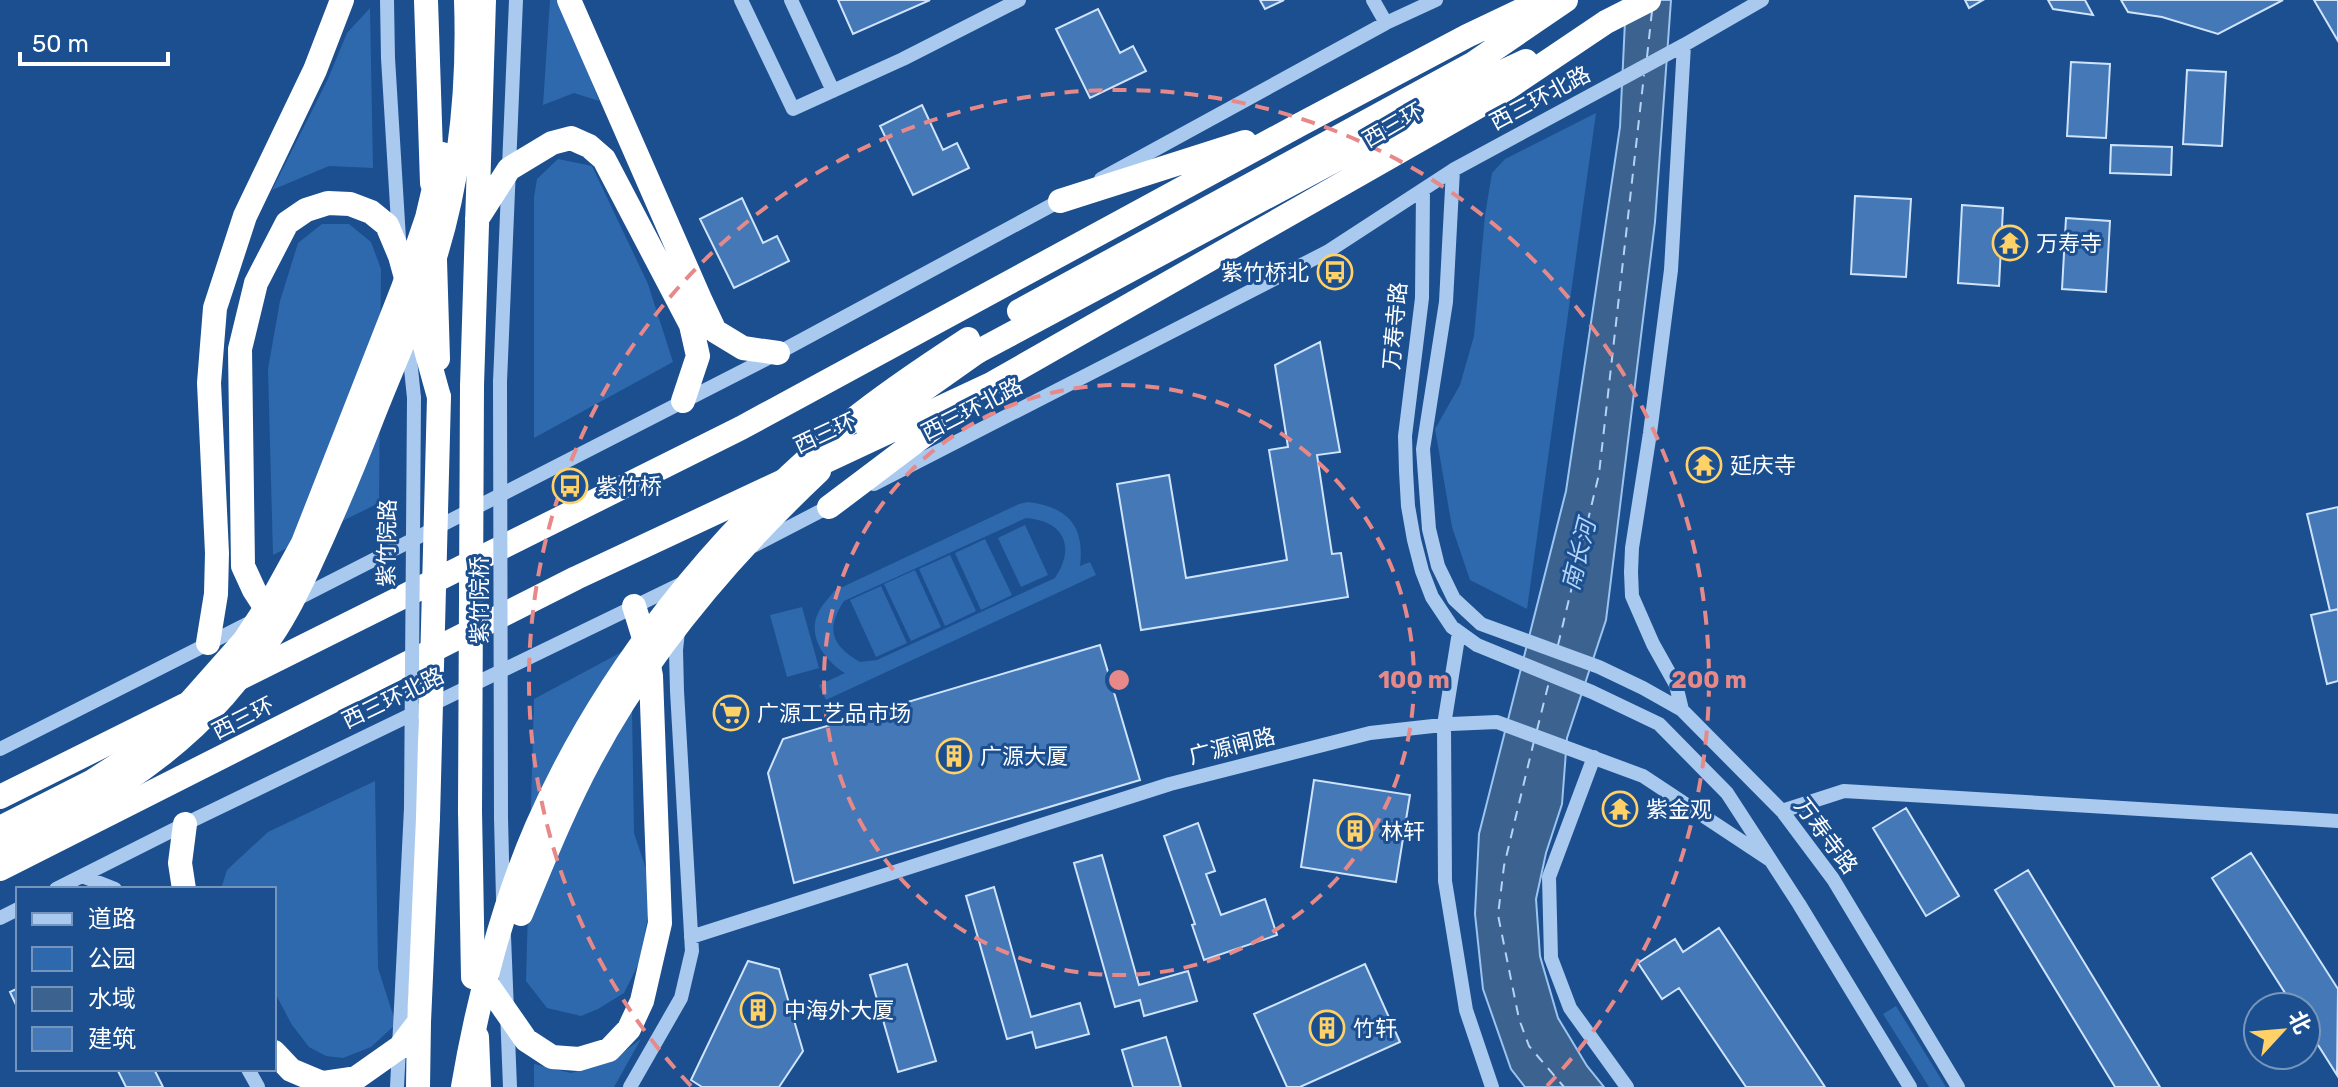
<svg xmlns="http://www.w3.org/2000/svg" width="2338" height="1087" font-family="Rubik,'Noto Sans SC',sans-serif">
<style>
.green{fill:#2e69ad;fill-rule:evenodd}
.water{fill:#3c6290;stroke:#9cc4f0;stroke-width:2}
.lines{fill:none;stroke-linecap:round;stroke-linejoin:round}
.ferry{stroke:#b5d3f5;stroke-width:2;stroke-dasharray:10 8;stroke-linecap:butt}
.building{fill:#4478b7;stroke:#cfe3fa;stroke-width:2}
.minor{stroke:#a9c9ee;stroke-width:14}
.highway{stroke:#fff;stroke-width:24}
.minor-bridge{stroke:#a9c9ee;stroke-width:14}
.highway-bridge{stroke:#fff;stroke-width:24}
.ring{fill:none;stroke:#e88989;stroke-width:4;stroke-dasharray:14 10}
.labels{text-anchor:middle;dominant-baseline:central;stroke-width:6;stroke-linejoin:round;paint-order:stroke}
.street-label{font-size:22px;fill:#fff;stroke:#1b4f8f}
.poi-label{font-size:22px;fill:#fff;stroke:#1b4f8f;text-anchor:start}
.water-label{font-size:24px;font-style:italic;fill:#b5d3f5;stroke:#1b4f8f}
.centre{fill:#e88989;stroke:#1b4f8f;stroke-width:4}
.ring-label{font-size:24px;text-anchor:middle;font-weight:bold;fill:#e88989;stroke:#1b4f8f;stroke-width:6;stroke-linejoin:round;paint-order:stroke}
</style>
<rect width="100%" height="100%" fill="#1b4f8f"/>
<path class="green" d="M550 0H560L599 101 574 93 543 105Z
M370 8 373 168 329 166 272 190 328 79 347 33Z
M1596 113 1527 609 1470 580 1452 527 1435 429 1460 385 1474 336 1485 215 1492 173 1505 159Z
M558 159 592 166 648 284 673 362 534 438V197L537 179Z
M322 224H349L371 242 381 269 379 503 273 555 268 369 280 301 298 243Z
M1028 502C1068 507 1085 526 1080 566L1090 562 1096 575 826 700 819 685 845 673C825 661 807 636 818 613 822 605 829 598 834 591L1019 504ZM1026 518C1064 521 1076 547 1055 578L877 660 860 662C832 646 825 630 844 601Z
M1025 525 1048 575 1021 587 998 538Z
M985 539 1012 595 981 610 955 553Z
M950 555 976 611 945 626 919 569Z
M915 570 941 627 911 641 884 584Z
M881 586 907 643 876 657 850 600Z
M802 607 819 668 787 677 770 615Z
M631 647 634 833 653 890 639 963 624 993 598 1009 581 1016 547 1008 526 981 534 699Z
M375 781 378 968 396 1024 371 1047 343 1058 326 1056 309 1047 292 1025 274 991V889H221L227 870 268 832Z
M1896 1006 1946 1087H1929L1883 1014Z
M641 1039 614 1087H534V1064L571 1073 610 1062Z"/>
<path class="water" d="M1626 0H1671L1655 222 1606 620 1567 738 1562 804 1546 853 1536 899 1540 956 1558 1018 1587 1066 1604 1087H1525L1511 1069 1483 989 1475 914 1479 834 1566 491 1620 127Z"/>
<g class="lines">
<path class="ferry" d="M1647 57 1652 11
M1558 645 1599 474 1644 75
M1537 730 1549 682
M1534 741 1504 866 1498 915 1519 1019 1529 1046 1564 1087"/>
</g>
<path class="building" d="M838 0H930L853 34Z
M1260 0H1284L1265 9Z
M1965 0H1983L1969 8Z
M2048 0H2085L2093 15 2053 9Z
M2121 0H2283L2218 34 2162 17 2128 12Z
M2314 0H2338V41Z
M1098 9 1120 53 1133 46 1146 71 1090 98 1056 29Z
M2071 62 2110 64 2106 138 2067 136Z
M2187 70 2226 72 2222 146 2183 144Z
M922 105 943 150 957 143 969 168 913 195 880 126Z
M2111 145 2172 147 2171 175 2110 173Z
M1855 196 1911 199 1906 277 1851 274Z
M742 198 763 243 777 236 789 261 734 288 700 219Z
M1962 205 2003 208 1999 286 1958 283Z
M2066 218 2110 221 2106 292 2062 289Z
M1320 342 1340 452 1317 455 1332 554 1341 553 1348 597 1141 630 1117 484 1169 475 1186 578 1287 560 1269 450 1288 447 1275 365Z
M2338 507V609L2330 611 2307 514Z
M2338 609V681L2327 684 2311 615Z
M1100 645 1140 780 794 883 768 773 783 739Z
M1314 780 1410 795 1396 882 1301 867Z
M1906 808 1959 896 1926 916 1873 828Z
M1198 823 1215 871 1206 874 1221 915 1265 899 1277 935 1204 960 1192 925 1195 924 1164 836Z
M2251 853 2338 989 2337 1075 2306 1026V1007H2294L2212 878Z
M1102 855 1139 985 1188 971 1197 1001 1144 1016 1140 1000 1115 1007 1074 863Z
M2028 870 2160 1087H2115L1995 890Z
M994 887 1031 1017 1080 1003 1089 1034 1036 1048 1032 1032 1007 1039 966 896Z
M1719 928 1825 1087H1746L1679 988 1662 999 1638 963 1675 939 1683 952Z
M748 961 779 969 803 1051 779 1087H702L691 1080Z
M907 964 936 1061 898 1072 870 975Z
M1365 964 1400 1042 1300 1087H1287L1254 1014Z
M18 988V1009L10 992Z
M1166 1037 1181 1087H1133L1122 1050Z
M117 1069H154L163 1087H126Z"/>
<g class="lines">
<path class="minor" d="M387 0 388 58 399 239
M741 0 793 109 903 59 1019 0
M791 0 833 91
M1373 0 1386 23
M1453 170 1446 302 1423 449 1429 529 1438 566 1454 599 1481 624 1599 667 1643 688 1682 710 1782 811 1833 879 1958 1087
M1101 179 1386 23 1436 0
M1423 190 1422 298 1405 436 1406 471 1408 506 1414 540 1422 571 1432 597 1452 627 1477 645 1592 692 1659 724 1727 793 1799 904 1910 1087
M408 339 414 398
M500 382 516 0
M874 484 1327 252 1453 170 1684 45 1762 0
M753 546 834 504
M293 601 778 353 1065 198
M1459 632 1444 725 1445 881 1466 1010 1492 1087
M1682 710 1676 685 1653 644 1632 596 1631 572 1632 548 1650 433 1671 270 1684 45
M0 749 253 621
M1594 757 1549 877 1551 958 1570 1008 1627 1087
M1782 811 1844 791 2338 821
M501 818 503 899
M82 876 115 889
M56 889 185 824 685 582
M0 918 18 909
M504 936 510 1087
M691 937 1170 784 1370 733 1451 724 1497 722 1643 776 1770 860
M248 1069 258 1087
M397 1087 411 808
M630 1087 681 998 692 951 677 691 676 650 678 631"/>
<path class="highway" d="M426 0 432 183
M569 0 700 299 715 331 743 348 778 353
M1060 201 1245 142
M477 219 509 169 552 143 571 138 589 146 604 159 691 325 698 356 683 401
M435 260 438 359
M1019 311 1474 63 1566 0
M977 352 1483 81 1526 61
M472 386 484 0
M829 507 955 412
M269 613 254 590 243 566 240 349 256 283 287 223 306 210 328 203 350 204 371 212 387 225 400 256 439 397
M208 643 216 594 217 553 209 383 215 308 245 216 315 70 342 0
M236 680 741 428 1301 124 1467 36 1543 0
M0 797 185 705
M470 811 473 977
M0 869 576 578 993 383 1493 98 1606 22 1649 0
M184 889 180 863 185 824
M473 964 526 1040 552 1057 579 1059 609 1050 629 1029 642 1001 660 923 651 676 643 635 634 606
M477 1037 479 1087
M274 1052 291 1070 322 1083 356 1078 400 1047 419 1022
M418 1087 419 1022 428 818"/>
<path class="minor-bridge" d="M500 382 501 818
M411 808 414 398"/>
<path class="highway-bridge" d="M868 429 977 352
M470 811 472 386
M428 818 439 397
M0 828 91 782 130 757 174 720 244 641 275 594 303 543 403 288 427 218 442 154
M0 850C81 811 163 766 223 697 237 680 252 663 265 645 282 623 295 596 307 571 330 522 351 472 371 421 392 367 417 313 435 257 461 174 469 87 466 0
M521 914C543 861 564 808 591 758 649 649 730 555 819 471
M463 1087C477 1003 503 904 537 826 606 669 719 531 849 423 887 392 928 365 968 339"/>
</g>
<g class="ring">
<circle cx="1119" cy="680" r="295"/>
<path d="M691 1086A590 590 0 1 1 1547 1086"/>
</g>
<defs>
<g id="temple-ring" transform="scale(1.8)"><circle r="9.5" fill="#1b4f8f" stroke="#ffd166" stroke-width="1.5"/><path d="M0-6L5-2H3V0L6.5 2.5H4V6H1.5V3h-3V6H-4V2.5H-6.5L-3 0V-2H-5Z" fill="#ffd166"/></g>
<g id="bus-ring" transform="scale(1.8)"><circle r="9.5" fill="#1b4f8f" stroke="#ffd166" stroke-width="1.5"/><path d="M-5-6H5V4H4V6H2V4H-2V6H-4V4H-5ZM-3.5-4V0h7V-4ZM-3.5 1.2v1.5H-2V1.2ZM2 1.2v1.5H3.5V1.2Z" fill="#ffd166"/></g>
<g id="supermarket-ring" transform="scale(1.8)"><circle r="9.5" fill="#1b4f8f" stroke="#ffd166" stroke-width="1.5"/><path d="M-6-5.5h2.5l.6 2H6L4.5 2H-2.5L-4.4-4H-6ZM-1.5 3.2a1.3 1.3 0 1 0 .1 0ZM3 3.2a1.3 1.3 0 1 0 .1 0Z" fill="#ffd166"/></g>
<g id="building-ring" transform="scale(1.8)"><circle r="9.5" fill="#1b4f8f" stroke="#ffd166" stroke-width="1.5"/><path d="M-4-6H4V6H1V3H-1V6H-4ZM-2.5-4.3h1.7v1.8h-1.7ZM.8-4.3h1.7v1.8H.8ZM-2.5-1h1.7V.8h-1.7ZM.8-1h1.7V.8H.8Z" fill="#ffd166"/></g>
</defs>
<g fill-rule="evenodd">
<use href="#temple-ring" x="2010" y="243"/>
<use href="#bus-ring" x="1335" y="272"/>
<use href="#temple-ring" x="1704" y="465"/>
<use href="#bus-ring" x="570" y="486"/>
<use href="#supermarket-ring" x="731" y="713"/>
<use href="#building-ring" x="954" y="756"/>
<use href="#temple-ring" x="1620" y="809"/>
<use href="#building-ring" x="1355" y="831"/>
<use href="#building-ring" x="758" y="1010"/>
<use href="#building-ring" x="1327" y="1028"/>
</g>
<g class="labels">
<g class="street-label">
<text transform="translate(1540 98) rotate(-28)">西三环北路</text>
<text transform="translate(1393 125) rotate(-30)">西三环</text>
<text transform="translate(1395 326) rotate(-85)">万寿寺路</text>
<text transform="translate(972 409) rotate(-27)">西三环北路</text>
<text transform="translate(825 433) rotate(-25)">西三环</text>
<text transform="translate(387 543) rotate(-89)">紫竹院路</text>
<text transform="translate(479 600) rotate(-90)">紫竹院桥</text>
<text transform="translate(393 698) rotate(-26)">西三环北路</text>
<text transform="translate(243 718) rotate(-27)">西三环</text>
<text transform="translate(1232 746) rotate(-14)">广源闸路</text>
<text transform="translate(1826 836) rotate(53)">万寿寺路</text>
</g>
<g class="poi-label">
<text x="2036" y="243">万寿寺</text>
<text x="1309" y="272" text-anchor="end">紫竹桥北</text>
<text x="1730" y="465">延庆寺</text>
<text x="596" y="486">紫竹桥</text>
<text x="757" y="713">广源工艺品市场</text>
<text x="980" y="756">广源大厦</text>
<text x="1646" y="809">紫金观</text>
<text x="1381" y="831">林轩</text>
<text x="784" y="1010">中海外大厦</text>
<text x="1353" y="1028">竹轩</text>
</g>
<g class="water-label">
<text transform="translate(1579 555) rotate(-76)">南长河</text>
</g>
</g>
<circle cx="1119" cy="680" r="12" class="centre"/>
<g class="ring-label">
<text x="1414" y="688">100 m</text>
<text x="1709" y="688">200 m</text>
</g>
<rect x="16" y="887" width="260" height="184" fill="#1b4f8f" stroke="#7695bc" stroke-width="2"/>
<rect x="32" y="913" width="40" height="12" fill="#a9c9ee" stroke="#7695bc" stroke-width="2"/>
<text x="88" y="927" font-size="24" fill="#ffffff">道路</text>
<rect x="32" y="947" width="40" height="24" fill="#2e69ad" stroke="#7695bc" stroke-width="2"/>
<text x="88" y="967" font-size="24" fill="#ffffff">公园</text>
<rect x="32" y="987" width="40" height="24" fill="#3c6290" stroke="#7695bc" stroke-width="2"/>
<text x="88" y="1007" font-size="24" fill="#ffffff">水域</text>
<rect x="32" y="1027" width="40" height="24" fill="#4478b7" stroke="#7695bc" stroke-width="2"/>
<text x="88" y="1047" font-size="24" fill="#ffffff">建筑</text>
<g transform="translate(2282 1031) rotate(64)"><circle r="38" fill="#1b4f8f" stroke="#7695bc" stroke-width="2"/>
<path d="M0-6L14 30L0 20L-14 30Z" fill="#ffd166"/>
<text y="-12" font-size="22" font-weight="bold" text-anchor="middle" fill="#ffffff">北</text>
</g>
<path d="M20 52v12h148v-12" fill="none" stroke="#ffffff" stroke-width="4"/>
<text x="32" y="52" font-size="24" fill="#ffffff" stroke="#1b4f8f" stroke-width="6" paint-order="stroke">50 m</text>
</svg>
